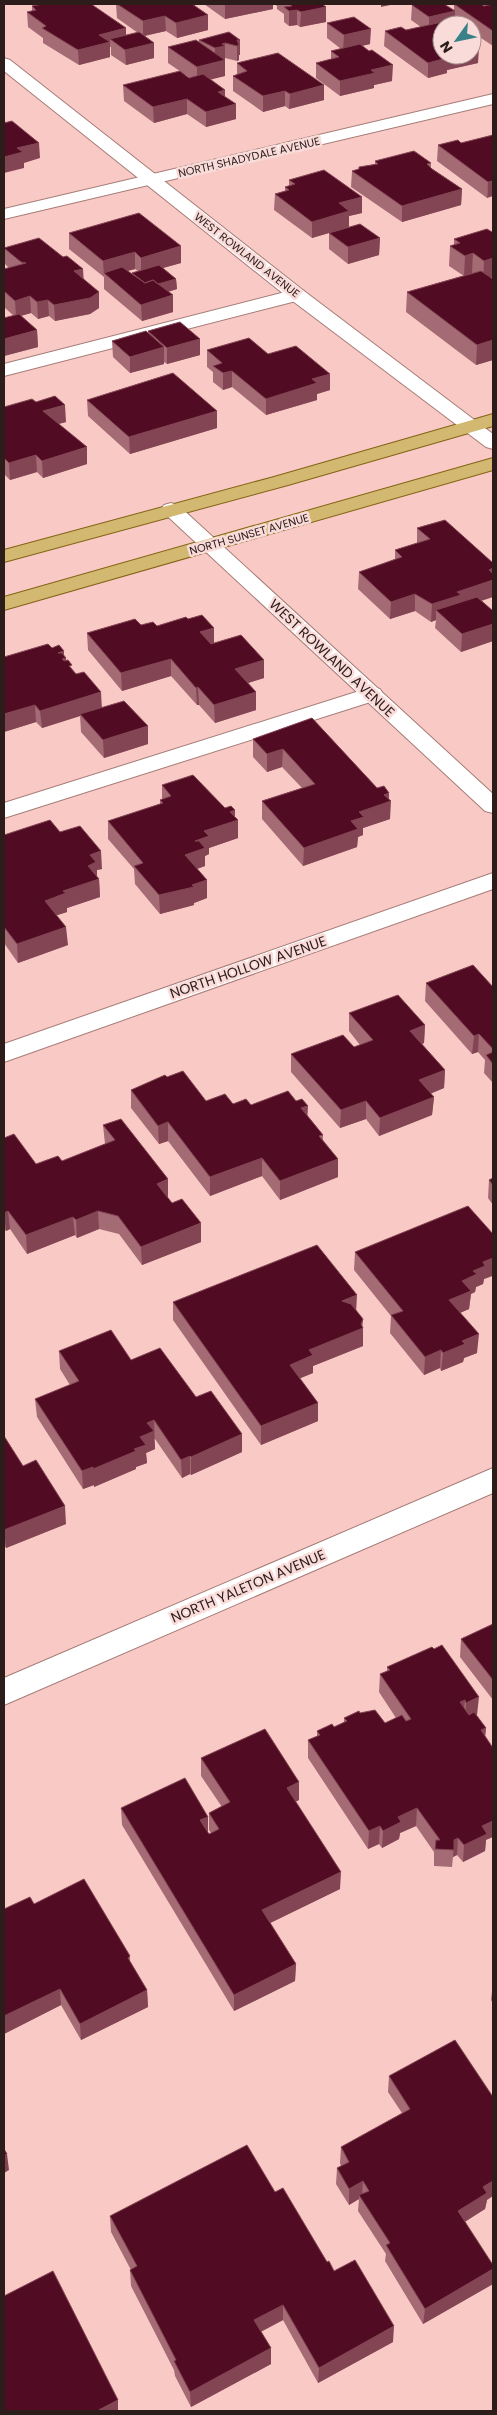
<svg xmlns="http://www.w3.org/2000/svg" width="497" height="2415" font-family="Poppins,sans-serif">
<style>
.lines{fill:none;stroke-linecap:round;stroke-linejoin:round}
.service-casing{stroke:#a67c77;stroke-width:2}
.minor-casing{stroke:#a67c77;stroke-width:2}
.tertiary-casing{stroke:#a67c77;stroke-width:2}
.primary-casing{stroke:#846315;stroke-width:2}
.service{fill:#fff;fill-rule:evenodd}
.minor{fill:#fff;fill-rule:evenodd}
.tertiary{fill:#fff;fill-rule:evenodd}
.primary{fill:#d2b871;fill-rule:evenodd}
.wall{fill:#a56b74;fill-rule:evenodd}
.shaded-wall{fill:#834554}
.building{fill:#510c24;stroke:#834554}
.labels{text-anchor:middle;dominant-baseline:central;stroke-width:5;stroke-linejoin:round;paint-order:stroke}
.far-street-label{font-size:11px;fill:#2c1c1a;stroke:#f9dcd9}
.street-label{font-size:14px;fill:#2c1c1a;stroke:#f9dcd9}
</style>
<rect width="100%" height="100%" fill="#f9cac5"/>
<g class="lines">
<g class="service-casing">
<path id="service" d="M297 289 304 291 306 295 304 299 4 376V364Z
M372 687 380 689 383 694 380 699 4 818V803Z"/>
</g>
<g class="minor-casing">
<path id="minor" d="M493 94V104L4 219V209Z
M171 503 178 505 493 794V813L485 811 164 513 161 509 164 505Z
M493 873V889L4 1062V1044Z
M493 1468V1493L4 1705V1678Z"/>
</g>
<g class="tertiary-casing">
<path id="tertiary" d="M4 58 10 60 304 291 493 434V449L486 447 290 299 4 71Z"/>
</g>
<g class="primary-casing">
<path id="primary" d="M493 414V426L288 485 4 562V550L274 477Z
M493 458V470L4 610V597Z"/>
</g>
<use href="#service" class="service"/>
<use href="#minor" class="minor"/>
<use href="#tertiary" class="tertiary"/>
<use href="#primary" class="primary"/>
</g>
<path class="wall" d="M42 4H91L126 36 138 33 117 18 116 4H195V6L208 15V30L177 38 166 31 145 36 154 43V58L126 65 111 55V47H110V57L79 65 43 43V38L28 27 27 12 32 11V6Z
M204 4H273V9L225 19Z
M274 4H322L326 7V22L300 27 297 25 289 26 284 22V14L277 9V6Z
M454 4 484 6 493 4V46L472 32V25H463L455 20V25H442L478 63 447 70V73L428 78 384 46 385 31 406 30 421 27 411 20 412 5 454 10Z
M327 23 370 44 362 46 392 81 374 85V88L340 96 316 78V63L331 59V51L341 49 327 38Z
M199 40H240V55H239V60L237 61 225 58V76L210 79 225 97 236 119 206 127 187 114 154 123 124 101 123 85 190 78 168 63V47L199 43Z
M237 63 324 85V100L289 109 285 106 263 112 233 91V76L237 75Z
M493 135 487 198 437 161 438 145 461 143Z
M375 161 431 163V168L462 189 461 205 402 222 351 187 352 171 359 169V167L375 164Z
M289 180 362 197V213L349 216V227L312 238 274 210 275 194 285 191V187L289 186Z
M487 229 491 278 493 279V360L476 365 406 312 407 292 472 273 464 276 449 266 450 246 454 245V239Z
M69 233 181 263 163 268 176 279 177 289 168 292 173 312 142 321 104 289V277L69 249ZM135 269 138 271 132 273V274L127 271Z
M329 233 380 238 379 255 348 264 329 249Z
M4 248 84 280 99 292V308L90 314 55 321 49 316 38 319 31 313 21 316 37 330 38 347 4 356V318L14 316 4 307V269L9 268 5 264Z
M148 331 200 339V355L167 364 164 362V364L130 373 113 357 112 341 148 333Z
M207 350 268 354 330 374V390L317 394V400L266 415 232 387 223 390 213 382V372L207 367Z
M87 400 217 411V428L130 454 88 416Z
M36 402 66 422 58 424 87 464 43 478 37 472 10 480 4 474V407Z
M445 520 482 601 493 611V641L461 652 435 628 436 620 431 622 415 611 390 619 358 589 359 572 395 559V550L417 543V528Z
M141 625 157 626 214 643 264 660V678L248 683 256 692V710L215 723 199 705H197L171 676 122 691 88 650 87 633Z
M64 651V656L66 658V660L73 670 102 707 148 744 104 758 81 732 80 716 42 728 36 722 4 732V657Z
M312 718 377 788 389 800 390 819 363 828V835L358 837 357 847 303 866 262 819V801L302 788 282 767 267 772 253 757V739Z
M162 785 225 808 235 810V818L238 820V838L209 848V854L205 856V866L197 869 207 898 194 903V905L160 914 135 884 134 869 108 839V821L160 804V800L162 799Z
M60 832 102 869 97 870V877L99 879 100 897 67 908V912L56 915 68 945 18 963 4 943V835Z
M426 983 493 987V1083L484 1073 485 1060 478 1052 472 1054 425 1001Z
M349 1013 425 1025 424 1043 422 1044 445 1070 444 1088 430 1094 434 1097 432 1115 379 1136 366 1119 340 1128 291 1072V1054L354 1047 360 1045 349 1031Z
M167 1077 206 1101 251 1105 308 1116 323 1135V1140L338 1159V1177L280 1200 262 1176 210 1196 168 1141 159 1144 131 1108V1090Z
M103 1125 168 1197V1198L201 1242 142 1265 119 1234 99 1229 77 1238 75 1235 27 1254 10 1229 6 1231 4 1229V1138L36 1164 62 1161 105 1144Z
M493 1178V1205L488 1198 489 1180Z
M493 1234V1278L492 1276 484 1279 483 1284 476 1287 475 1292 471 1294 469 1309 460 1313 477 1353 464 1358 463 1362 441 1371 440 1368 424 1375 390 1333 391 1316 354 1270 355 1252Z
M173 1302 356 1310 363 1319 362 1326 363 1328V1346L313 1366V1373L300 1378 318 1403V1421L261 1445 173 1320Z
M59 1351 131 1360 196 1397 242 1434V1452L191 1475 190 1474 182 1478 155 1439H154L155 1449 146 1453 147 1463 136 1467V1469L94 1487V1485L83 1489 37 1417 35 1399 70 1385 60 1369Z
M4 1436 23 1466 66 1524 6 1548 4 1545Z
M493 1624V1700L460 1657 461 1639Z
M432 1647 477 1715H476L486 1728 485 1737 486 1840 485 1851 463 1862 457 1855 453 1857 452 1867 434 1866V1852L416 1826 400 1833 399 1839 382 1848 379 1844 368 1849 308 1758V1740L317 1736V1731L334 1727 344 1722V1718L360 1713 385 1723 396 1718 379 1692 380 1674 387 1671V1667Z
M201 1758 299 1800 295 1802 340 1889 270 1923 296 1964 295 1981 234 2011 122 1825 121 1808 208 1817V1833L209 1834 211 1833 209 1830V1813L222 1807 201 1776Z
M34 1904 130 1956V1962L147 1990 148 2007 81 2040 61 2005 4 2034V1909Z
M493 1983V2003L491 2000Z
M389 2076 487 2200 485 2209 465 2221 493 2284 423 2324 385 2261 386 2254 358 2211 359 2199 349 2205 336 2184 337 2168 341 2166 340 2163 341 2147 402 2113 388 2092Z
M275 2192 327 2262 393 2342 318 2383 283 2320 261 2332 271 2348V2364L191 2407 175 2376 174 2370 131 2286 130 2270H131L111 2232 110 2216Z"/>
<path class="shaded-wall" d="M192 4H195L196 18 208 15V30L177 38 176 23Z
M225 4H273V9L225 19Z
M381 4H395L381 7Z
M326 7V22L300 27 301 12Z
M297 10V25L289 26V11Z
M455 11V25H442L429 32V17Z
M165 16 166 31 143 36V21Z
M126 28V43L110 39V57L79 65 78 50 99 35Z
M371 29 370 44 343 50 344 35Z
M237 40H240V55H239V60L237 61Z
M154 43V58L126 65 125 50Z
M225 43V76L197 83V67L215 63V48L222 44Z
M479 48 478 63 447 70V73L428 78V63L447 55H472V49Z
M393 65 392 81 374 85V88L340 96V81L371 70Z
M324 85V100L289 109 290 94Z
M225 90V105L218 92Z
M285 91V106L263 112V96Z
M187 99V114L154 123 153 107Z
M236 104V119L206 127V112Z
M39 143 40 158 24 163V168L4 173V157L17 148Z
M493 181V196L487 198 488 182Z
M462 189 461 205 402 222V206Z
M362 197V213L349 216V227L312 238V222L339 203Z
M380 238 379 255 348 264V247Z
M181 246V263L141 274V258Z
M135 252V269L108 276 104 273V278L103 261Z
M473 253 472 273 464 276 465 256Z
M493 258V277L483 280 484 261Z
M83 269 84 285 74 271Z
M176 279 177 289 150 297V286Z
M99 292V308L90 314 55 321 54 305Z
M173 295V312L142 321 141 305Z
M30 296 31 313 16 317 15 301Z
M48 300 49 316 38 319 37 302Z
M37 330 38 347 4 356V339Z
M200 339V355L167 364V348Z
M493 340V360L476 365 477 345Z
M164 347V364L130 373V357Z
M232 371V387L223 390V373Z
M330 374V390L317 394V400L266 415V399L312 379Z
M65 405 66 422 44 428 43 411Z
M217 411V428L130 454 129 437Z
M87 447V464L43 478 42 461Z
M36 455 37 472 10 480 9 463Z
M493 568V597L460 608 436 610V620L431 622 432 604 457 592 489 570Z
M415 594V611L390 619 391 602Z
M493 624V641L461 652 462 634Z
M214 628V646L201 650 200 632Z
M64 651V658H66L67 675 58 653Z
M171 659V676L122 691 121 673Z
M264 660V678L235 687V669Z
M198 687 199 705H197L196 688Z
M101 692 102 710 80 714V716L42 728 40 711Z
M256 692V710L215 723 214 705Z
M35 705 36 722 4 732V714Z
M148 726V744L104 758 103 740Z
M283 749 282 767 267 772V754Z
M389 793V802L391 801 390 819 363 828V835L358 837 357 847 303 866 304 848 351 821 359 812 384 795Z
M235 810V821L238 820V838L209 848V854L205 856V866L185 873V855L195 841 204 831 230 812Z
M101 851 102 869 97 870V879H99L100 897 67 908V912L46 919 45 901 63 891 88 866 90 855Z
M207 880V898L194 903V905L160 914 159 895Z
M66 927 68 945 18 963 17 944Z
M425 1025 424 1043 409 1049 410 1031Z
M479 1034 478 1052 472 1054 474 1036Z
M445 1070 444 1088 417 1099 419 1080Z
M434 1097 432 1115 379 1136 380 1118Z
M366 1101V1119L340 1128 341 1110Z
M308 1106 307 1124 301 1108Z
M168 1122V1141L159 1144 158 1126Z
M262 1158V1176L210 1196V1177Z
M338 1159V1177L280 1200V1181Z
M168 1179V1197L157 1202V1184Z
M8 1211 10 1229 6 1231 4 1213Z
M98 1211 99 1229 77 1238 76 1220Z
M73 1217 75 1235 27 1254 26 1235Z
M201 1223V1242L142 1265 141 1247Z
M493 1258 492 1276 484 1279 483 1284 476 1287 475 1292 471 1294 469 1309 448 1318 449 1300 462 1281 483 1262Z
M357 1295 356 1314 342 1301Z
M363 1319 362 1328H363V1346L313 1366V1373L289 1383 290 1365 309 1350 361 1324Z
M479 1334 477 1353 464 1358 463 1362 441 1371 443 1353 462 1341Z
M441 1350 440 1368 424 1375 425 1357Z
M318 1403V1421L261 1445V1426Z
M154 1420 155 1449 146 1453 147 1463 136 1467V1469L94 1487 93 1469 134 1449 147 1423Z
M242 1434V1452L191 1475V1457Z
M190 1456V1474L182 1478 181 1460Z
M93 1467 94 1485 83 1489 82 1471Z
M65 1506 66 1524 6 1548 4 1530Z
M479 1697 477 1715 465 1721 466 1703Z
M465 1700 463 1718 460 1702Z
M486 1728 484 1746 481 1730Z
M299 1782V1800L286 1806 287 1788Z
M417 1808 416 1826 400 1833 399 1839 382 1848 383 1831 398 1817Z
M208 1817V1834L200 1820Z
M493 1821V1837L486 1840 485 1851 463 1862 464 1845 482 1826Z
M380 1826 379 1844 368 1849 369 1831Z
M458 1838 457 1855 453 1857 454 1840Z
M341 1872 340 1889 262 1927V1910Z
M296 1964 295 1981 234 2011V1995Z
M60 1989 61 2005 4 2034V2016Z
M147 1990 148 2007 81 2040 80 2024Z
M7 2154 9 2170 4 2173V2155Z
M363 2181 362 2197 359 2195V2199L349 2205V2189Z
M493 2181V2196L487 2200 485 2209 457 2227 458 2211 483 2187Z
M493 2269V2284L423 2324 425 2309Z
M283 2305V2320L254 2335V2320Z
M394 2326 393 2342 318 2383 319 2368Z
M271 2348V2364L191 2407 190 2392Z
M118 2400V2411H97Z"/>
<path class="building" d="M43 4H91L126 28 99 35 110 42 78 50 42 28 46 26 27 12 36 10 32 6Z
M117 4H195H192L208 15 176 23 165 16 143 21Z
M289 4H322L326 7 301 12 297 10 289 11 284 7 292 6Z
M418 4H444L455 11 429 17 412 5Z
M454 4H481L484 6 493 4V31Z
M354 17 371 29 344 35 327 23Z
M442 22 449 25H442V55H447L444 56 447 58 428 63 385 31 401 27 406 30Z
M139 32 154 43 125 50 110 39Z
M229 32 240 40H237L239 45 237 46 225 43 222 44 225 46 215 48 199 40Z
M196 40 225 60 197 67 168 47Z
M472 43 479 48 472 49Z
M360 44 369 51 372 50 393 65 371 70 375 73 340 81 316 63 339 57 331 51Z
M278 53 324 85 290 94 285 91 263 96 233 76 247 71 237 63Z
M180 71 189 78 203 74 225 90 218 92 236 104 206 112 187 99 153 107 123 85Z
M12 121 39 143 17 148 23 152 4 157V123Z
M493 135V181L488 182 438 145 458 140 461 143Z
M414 151 431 163 427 164 432 169 462 189 402 206 352 171 359 169V167L378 164 375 161Z
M324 170 362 197 339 203 349 211 312 222 275 194 289 190 285 187 295 184 289 180Z
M139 213 181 246 141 258 135 252 103 261 69 233Z
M360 224 380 238 348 247 329 233Z
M487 229 492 232H493V258L484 261 473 253 465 256 450 246 460 243 454 239Z
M39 238 63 257 67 256 83 269 74 271 99 292 90 298 54 305 48 300 37 302 30 296 15 301 4 291V269L26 263 21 262 4 248Z
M159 265 176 279 158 284 153 280 145 283 132 273Z
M122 267 145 283 153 280 173 295 141 305 104 273Z
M481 271 493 279V340L477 345 407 292Z
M19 314 37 330 4 339V318Z
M180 322 200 339 167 348 148 331Z
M146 331 164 347 130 357 112 341Z
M249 338 268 354 296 346 330 374 312 379 317 383 266 399 232 371 223 373 213 366 222 363 207 350Z
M173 373 217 411 129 437 87 400Z
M55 396 65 405 43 411 87 447 42 461 36 455 9 463 4 458V407L32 399 36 402Z
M445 520 493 563V568L489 570 493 574V580L457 592 461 595 432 604 415 594 391 602 359 572 402 557 395 550 430 539 417 528Z
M477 597 493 611V624L462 634 436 610Z
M202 615 214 628 200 632 211 644 241 635 264 660 235 669 256 692 214 705 198 687 196 688 171 659 121 673 87 633 135 619 141 625 153 622 157 626 186 617 188 619Z
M48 644 52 648 59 645 64 651 58 653H62L66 658 62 659 64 661 68 660 72 665 69 666 76 674 84 672 101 692 40 711 35 705 4 714V657Z
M124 701 148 726 103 740 80 714Z
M312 718 377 788 384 786 389 793 384 795 391 801 359 812 364 817 351 821 358 829 304 848 262 801 315 784 283 749 267 754 253 739Z
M193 775 225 808 231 806 235 810 230 812 238 820 204 831 209 836 195 841H199L205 848 185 855 207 880 192 885 194 887 159 895 134 866 143 863 108 821 163 803 160 800 171 796 162 785Z
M50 820 60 832 80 826 101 851 90 855 96 862 88 866 99 879 63 891 66 893 45 901 66 927 17 944 4 927V835Z
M473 965 493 987V1049L479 1034 474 1036 426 983Z
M398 995 425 1025 410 1031 445 1070 419 1080 434 1097 380 1118 366 1101 341 1110 291 1054 343 1035 354 1047 373 1040 349 1013Z
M493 1052V1064L486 1055Z
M183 1071 206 1101 225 1094 233 1104 246 1099 251 1105 288 1091 296 1101 302 1099 308 1106 301 1108 323 1135 319 1136 338 1159 280 1181 262 1158 210 1177 168 1122 158 1126 131 1090 165 1075 167 1077Z
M121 1119 168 1179 157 1184 172 1203 182 1199 201 1223 141 1247 118 1216 98 1211 76 1220 73 1217 26 1235 8 1211 4 1213V1138L14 1134 36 1164 58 1156 62 1161 115 1140 103 1125Z
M493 1178V1185L489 1180Z
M468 1206 493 1234V1258L483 1262 485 1266 473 1271 477 1274 462 1281 471 1291 449 1300 479 1334 462 1341 465 1344 443 1353 441 1350 425 1357 391 1315 403 1311 355 1252Z
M317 1245 357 1295 342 1301 351 1304 363 1319 361 1324 363 1328 309 1350 313 1355 290 1365 318 1403 261 1426 173 1302Z
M111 1330 131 1360 160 1348 196 1397 211 1391 242 1434 191 1457 190 1456 181 1460 154 1420 147 1423 154 1431 140 1437 146 1445 134 1449 136 1451 93 1469V1467L82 1471 35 1399 79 1381 59 1351Z
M4 1436 23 1466 36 1460 65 1506 4 1530Z
M493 1624V1680L461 1639Z
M442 1645 479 1697 466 1703 465 1700 460 1702 469 1715 474 1712 486 1728 481 1730 493 1748V1821L482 1826 487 1834 464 1845 458 1838 454 1840V1850L435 1849 436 1840H440L417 1808 398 1817 401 1822 383 1831 380 1826 369 1831 308 1740 320 1735 317 1731 332 1724 334 1727 347 1721 344 1718 359 1711 360 1713 375 1710 385 1723 402 1715 406 1721 411 1719 380 1674 390 1670 387 1667 432 1647 434 1649Z
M265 1729 299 1782 287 1788 341 1872 262 1910 296 1964 234 1995 121 1808 185 1778 208 1817 200 1820 209 1834 219 1829 209 1813 230 1802 201 1758Z
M84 1879 130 1956 128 1958 147 1990 80 2024 60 1989 4 2016V1909L30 1897 34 1904Z
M455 2040 493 2097V2181L483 2187 487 2193 458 2211 493 2265V2269L425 2309 386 2245 390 2243 359 2195 369 2191 363 2181 349 2189 337 2168 349 2162 341 2147 410 2109 389 2076Z
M247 2145 275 2192 283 2188 327 2262 329 2261 334 2271 355 2260 394 2326 319 2368 283 2305 254 2320 271 2348 190 2392 174 2361 176 2360 130 2270 137 2266 110 2216Z
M4 2149 7 2154 4 2155Z
M53 2271 118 2400 97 2411H4V2296Z"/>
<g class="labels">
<g class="far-street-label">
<text transform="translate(249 157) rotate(-13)">NORTH SHADYDALE AVENUE</text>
<text transform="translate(247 255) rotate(38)">WEST ROWLAND AVENUE</text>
<text transform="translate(249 534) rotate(-16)">NORTH SUNSET AVENUE</text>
</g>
<g class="street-label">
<text transform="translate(332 658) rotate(43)">WEST ROWLAND AVENUE</text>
<text transform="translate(248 967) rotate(-19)">NORTH HOLLOW AVENUE</text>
<text transform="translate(248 1586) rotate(-23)">NORTH YALETON AVENUE</text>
</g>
</g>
<rect width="497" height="2415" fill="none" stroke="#2c1c1a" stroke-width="10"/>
<g transform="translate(457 40) rotate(237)"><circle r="24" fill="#f9dcd9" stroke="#a78f8d"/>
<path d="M0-4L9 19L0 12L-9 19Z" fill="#398189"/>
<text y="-8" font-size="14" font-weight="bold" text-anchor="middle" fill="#2c1c1a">N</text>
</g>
</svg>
